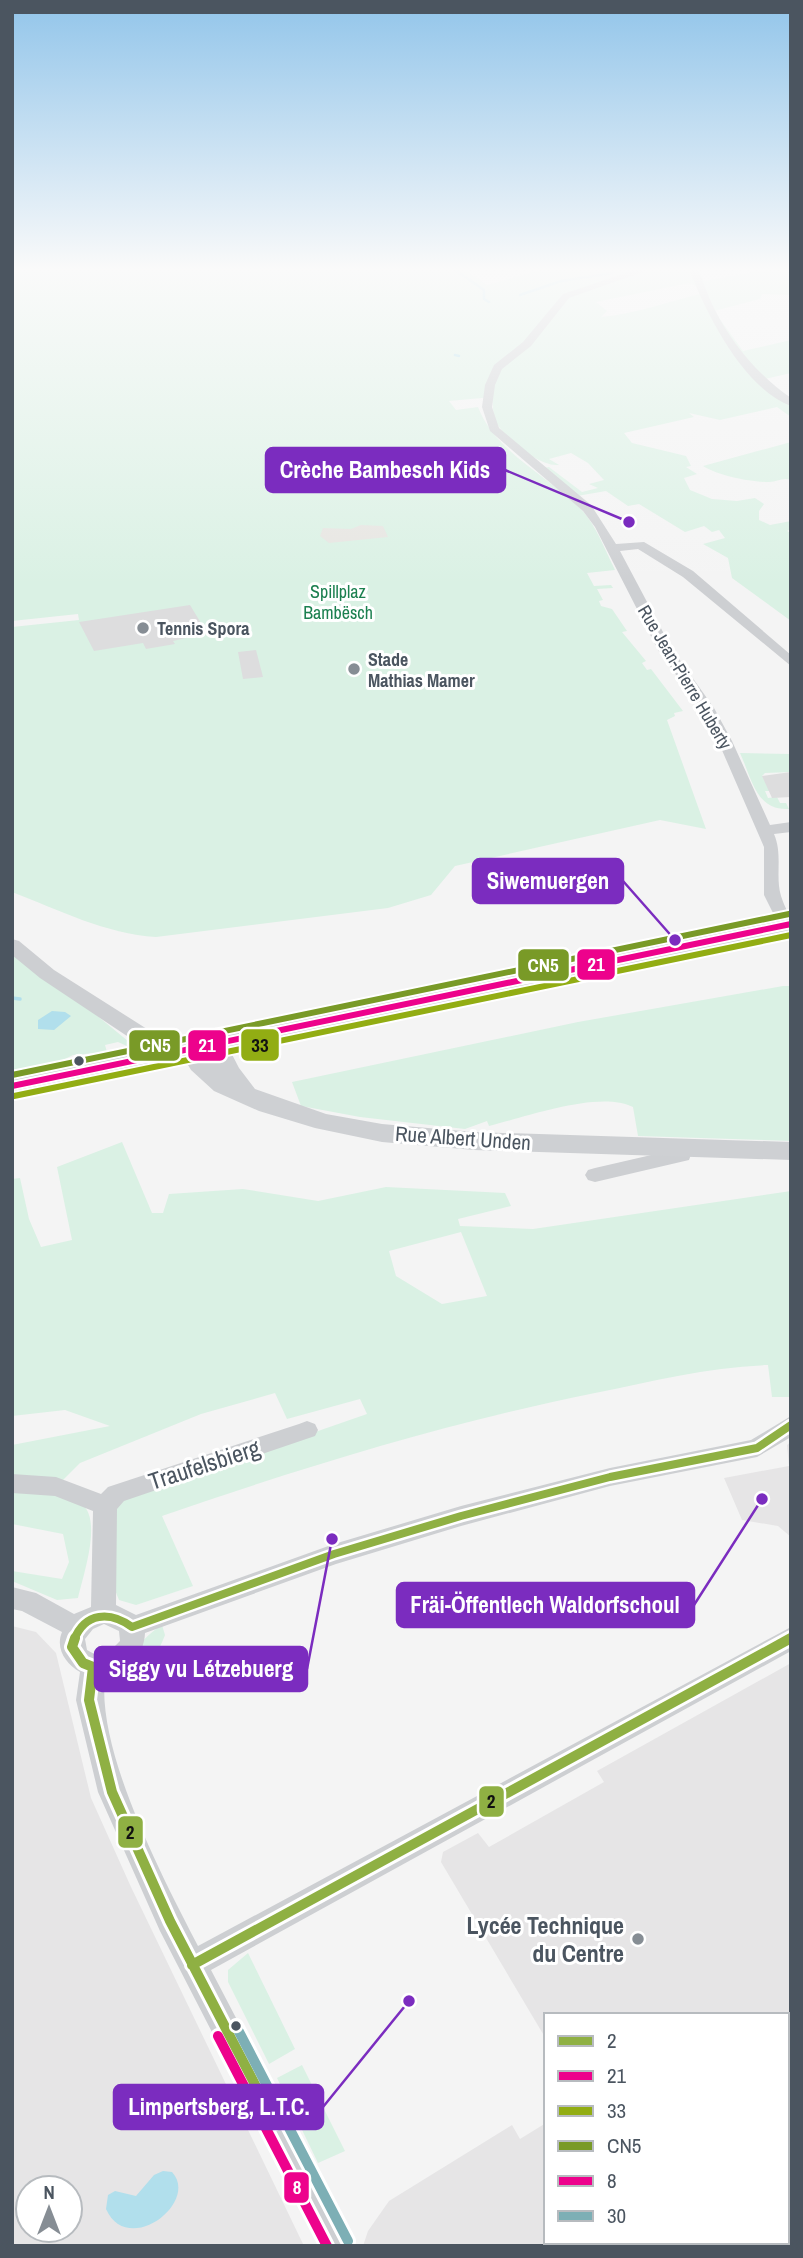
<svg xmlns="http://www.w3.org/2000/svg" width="803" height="2258" font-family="'Archivo Narrow',sans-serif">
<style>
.education{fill:#e6e5e6;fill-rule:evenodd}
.green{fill:#daf1e4;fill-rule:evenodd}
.sand{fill:#e6e5e1}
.water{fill:#b1dfec}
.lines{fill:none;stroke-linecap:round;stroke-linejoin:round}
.stream-far1{stroke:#b1dfec;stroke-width:2.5}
.stream{stroke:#b1dfec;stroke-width:3.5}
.building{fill:#ddddde}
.minor{fill:#cdcfd2;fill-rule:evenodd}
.tertiary{fill:#cdcfd2;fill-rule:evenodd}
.secondary{fill:#ced0d3;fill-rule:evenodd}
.primary{fill:#cacdd0;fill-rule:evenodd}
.bus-1-far1-casing{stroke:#fff;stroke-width:13}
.bus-1-casing{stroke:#fff;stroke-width:16}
.bus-2-casing{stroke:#fff;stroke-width:10}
.bus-3-casing{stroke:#fff;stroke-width:10}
.bus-4-casing{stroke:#fff;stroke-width:10}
.bus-5-casing{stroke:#fff;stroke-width:16}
.bus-6-casing{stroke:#fff;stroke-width:16}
.bus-1-far1{stroke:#8fb043;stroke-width:8}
.bus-1{stroke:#8fb043;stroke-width:10}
.bus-2{stroke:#ed028c;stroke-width:6}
.bus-3{stroke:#92ad13;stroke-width:6}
.bus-4{stroke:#799a27;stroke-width:6}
.bus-5{stroke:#ed028c;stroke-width:10}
.bus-6{stroke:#7dafb5;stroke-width:10}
.poi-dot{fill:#868d94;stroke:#fff;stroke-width:2.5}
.bus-dot{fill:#4b5560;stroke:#fff;stroke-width:2.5}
.labels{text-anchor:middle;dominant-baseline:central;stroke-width:6;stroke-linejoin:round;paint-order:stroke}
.far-park-label{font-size:18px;fill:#1c8050;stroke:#fff}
.far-poi-label{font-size:18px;font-weight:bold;fill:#4b5560;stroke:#fff;text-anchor:start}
.far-street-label{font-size:18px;fill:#4b5560;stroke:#fff}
.street-label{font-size:21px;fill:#4b5560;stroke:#fff}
.near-street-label{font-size:24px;fill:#4b5560;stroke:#fff}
.near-poi-label{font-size:24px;font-weight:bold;fill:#4b5560;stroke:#fff;text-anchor:end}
.leader{fill:none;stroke:#7b2cbf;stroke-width:2.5}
.callout-dot{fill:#7b2cbf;stroke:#fff;stroke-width:2.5}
.callout{fill:#7b2cbf;stroke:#7b2cbf;stroke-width:2.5}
.callout-label{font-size:23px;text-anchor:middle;font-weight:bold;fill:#fff}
.line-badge{stroke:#fff;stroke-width:2.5}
.badge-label{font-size:19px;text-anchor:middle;font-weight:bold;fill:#fff}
.pale-badge-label{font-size:19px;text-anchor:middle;font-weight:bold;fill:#111}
</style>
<rect width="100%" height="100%" fill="#f4f4f4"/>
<path class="education" d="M791 1442V1537L778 1526 742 1520 724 1478 789 1466 787 1445Z
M12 1626 36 1632 56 1653 91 1798 131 1887 304 2246H12ZM28 2188H70V2230H28Z
M791 1663V2246H363L368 2231 389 2201 512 2125 520 2139 546 2123V2242H787V2015H546V2039L441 1862 443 1852 478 1833 489 1847 604 1782 597 1771Z"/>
<path class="green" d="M12 269H464L487 285 540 270 535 269H697L704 281 771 269H791V295L762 294 760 299 714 311 743 351 791 340V373L765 379 791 401V417L777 407 720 420 689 413 694 417 624 433 632 443 686 456 691 466 686 467 697 474 684 478 690 490 712 499 737 501 755 498 764 504 759 511V520L770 525 791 521V529L787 531 791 533V621L732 578 728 558 703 544 725 538 719 530 712 532 704 526 685 532 639 504 628 506 606 491 577 496 543 468 549 467 582 492 598 488 589 484 604 480 588 463 571 453 549 459 559 465C539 467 507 440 497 424 493 415 492 406 493 397L449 401 456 410 478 407C495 452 548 476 581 509 596 525 605 550 615 570L587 573 594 586 611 585 613 588 597 589 603 600 599 601 601 606 612 609 627 631 622 632 646 661 642 663 647 670 651 669 683 711 674 713 675 716 667 720 706 829 660 820 455 866 431 895 388 908 156 937C106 934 59 910 12 892V627L79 620 78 614 12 621ZM689 283 703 289 704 293C670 301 636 314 601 317L607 311 596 302Z
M791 442V480C783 477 777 482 769 482 750 482 719 476 703 466Z
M740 753 791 754V772L765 773 762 776 772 791H765L768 798 777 797 780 803H786L789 809C756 811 752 779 740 753Z
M12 945 16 949 134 1046 129 1047 118 1042 105 1045 107 1052 73 1055 55 1064 12 1072Z
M783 986H791V1141L638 1136 633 1107C599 1090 526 1117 489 1126L487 1121 465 1129 360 1117 301 1106 292 1082 578 1022Z
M122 1142 152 1213H163L169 1194 243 1189 318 1201 386 1187 505 1193 511 1206 458 1219 460 1226 533 1229 791 1191V1397H772L768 1365C709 1367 653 1381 595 1393 447 1423 304 1467 162 1516L193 1586 136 1605 119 1600 115 1590 114 1509 122 1499 367 1414 360 1399 287 1419 275 1393 201 1414 80 1463 57 1486C65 1492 77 1498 84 1506 101 1524 83 1576 78 1598L57 1600 12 1581V1571L62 1579 69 1562 63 1534 12 1524V1445L110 1426 65 1410 12 1416V1179L20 1178 29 1219 41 1247 72 1240 57 1167ZM461 1232 487 1296 442 1304 396 1276 389 1251Z
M162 1625 165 1635C154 1666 132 1677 102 1689 110 1675 149 1631 162 1625Z
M248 1953 295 2049 269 2064 228 1982V1970Z
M302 2065 345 2151 318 2163 277 2078Z"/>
<path class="sand" d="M361 525 383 526 388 537 329 543 320 536 323 528 351 529Z"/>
<path class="water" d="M52 1011 65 1012 71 1016 54 1030 38 1029V1020Z
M163 2171 172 2172C200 2202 128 2258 106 2209L108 2195 115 2191 136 2196 154 2175Z"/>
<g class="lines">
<path class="stream-far1" d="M454 269 484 290V299L489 302
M520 295 561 281 613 273
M455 355 459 356"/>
<path class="stream" d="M12 998 20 999"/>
</g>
<path class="building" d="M190 605 207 633 173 641 175 644 146 649 143 643 94 651 79 622Z
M256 650 263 677 243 679 238 652Z
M791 772V797L772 798 762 776Z"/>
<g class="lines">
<path class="minor" d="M638 269H651L569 298 531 346 502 369 495 385 492 407 499 428 591 505 616 544 644 542 693 571 791 655V666L683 577 638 549 620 551 672 649 714 708 732 741 770 825 791 822V832L774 834C783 855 775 876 781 896 785 909 791 915 791 929L787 930 779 925 764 895V847L718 741 700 708 658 650 595 527 583 511 490 431 482 407 485 385 494 365 523 342 563 294Z
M689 269H697C704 282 708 297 715 310 732 344 759 376 791 398V406C743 388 706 313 689 269Z
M684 1139 691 1141 694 1146 689 1160 595 1182 588 1180 585 1175 588 1170 595 1168 673 1150 677 1141Z
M791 1416V1437L757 1457 610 1486 461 1526 336 1564 145 1633C144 1657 126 1671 105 1676 96 1751 163 1878 198 1946L791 1627V1651L211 1970 355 2246H322L160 1931 98 1792 76 1700 80 1672C66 1664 55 1649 62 1632L22 1611 12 1609V1587L36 1593 74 1614 91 1607 93 1511 55 1496 12 1493V1474L56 1477 101 1494 108 1487 299 1424 307 1421 315 1424 318 1430 315 1436 124 1501 117 1509 116 1605 136 1615 334 1544 461 1506 610 1468 751 1440ZM104 1624 119 1631 120 1641 110 1651 96 1655 87 1650 85 1639 93 1629Z"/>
<path class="tertiary" d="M12 939 19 941 54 970 158 1036 176 1054 173 1059H157L142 1046 40 978 12 955Z"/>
<path class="secondary" d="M214 1035 223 1037 239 1068 255 1089 326 1114 382 1124 474 1132 791 1142V1160L474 1150 382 1142 315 1128 259 1111 214 1091 191 1070 178 1048 181 1042 190 1040 199 1042 209 1059 202 1043 205 1037Z"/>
<path class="primary" d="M791 916V932L12 1095V1077Z"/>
<g class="bus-1-far1-casing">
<path id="bus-1-far1" d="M74 1640C85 1612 110 1611 132 1627L334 1554 461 1516 610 1477 757 1448 791 1425
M788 1640 791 1638"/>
</g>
<g class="bus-1-casing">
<path id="bus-1" d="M75 1638 72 1647 83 1663 93 1667 89 1700 112 1792 170 1921 275 2123
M192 1965 791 1638"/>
</g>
<g class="bus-2-casing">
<path id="bus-2" d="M12 1086 791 924"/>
</g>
<g class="bus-3-casing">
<path id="bus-3" d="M14 1096 791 935"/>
</g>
<g class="bus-4-casing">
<path id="bus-4" d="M12 1075 789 914"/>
</g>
<g class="bus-5-casing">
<path id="bus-5" d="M218 2036 327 2246"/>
</g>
<g class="bus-6-casing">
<path id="bus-6" d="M236 2026 348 2241"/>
</g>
<use href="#bus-1-far1" class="bus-1-far1"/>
<use href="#bus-1" class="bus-1"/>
<use href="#bus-2" class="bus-2"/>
<use href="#bus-3" class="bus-3"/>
<use href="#bus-4" class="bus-4"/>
<use href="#bus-5" class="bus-5"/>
<use href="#bus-6" class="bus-6"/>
</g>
<linearGradient id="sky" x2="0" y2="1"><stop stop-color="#92c5ea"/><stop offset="0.46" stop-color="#fafafa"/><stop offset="1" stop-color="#fafafa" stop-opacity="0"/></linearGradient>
<rect width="803" height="585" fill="url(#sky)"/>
<g class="poi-dot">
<circle cx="143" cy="628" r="7"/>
<circle cx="354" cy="669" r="7"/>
<circle cx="638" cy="1939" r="7"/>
</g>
<g class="bus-dot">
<circle cx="79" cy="1061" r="6"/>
<circle cx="236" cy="2026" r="6"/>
</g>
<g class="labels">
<g class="far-park-label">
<text x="338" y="591">Spillplaz<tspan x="338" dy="21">Bambësch</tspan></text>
</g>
<g class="far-poi-label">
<text x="157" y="628">Tennis Spora</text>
<text x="368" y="659">Stade<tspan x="368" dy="21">Mathias Mamer</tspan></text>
</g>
<g class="far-street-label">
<text transform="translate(685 677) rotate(59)">Rue Jean-Pierre Huberty</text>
</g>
<g class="street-label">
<text transform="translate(463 1138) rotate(4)">Rue Albert Unden</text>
</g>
<g class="near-street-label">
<text transform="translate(204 1464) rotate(-18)">Traufelsbierg</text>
</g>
<g class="near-poi-label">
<text x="624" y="1925">Lycée Technique<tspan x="624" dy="28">du Centre</tspan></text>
</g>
</g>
<path class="leader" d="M629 522L505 470M675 940L623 881M762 1499L694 1605M332 1539L307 1669M409 2001L323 2107"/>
<g class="callout-dot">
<circle cx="629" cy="522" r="7"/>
<circle cx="675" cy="940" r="7"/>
<circle cx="762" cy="1499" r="7"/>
<circle cx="332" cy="1539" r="7"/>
<circle cx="409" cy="2001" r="7"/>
</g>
<g class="callout">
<rect x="266" y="448" width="239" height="44" rx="7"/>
<rect x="473" y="859" width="150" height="44" rx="7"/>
<rect x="397" y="1583" width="297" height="44" rx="7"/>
<rect x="95" y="1647" width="212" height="44" rx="7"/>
<rect x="114" y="2085" width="209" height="44" rx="7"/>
</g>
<g class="callout-label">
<text x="385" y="478">Crèche Bambesch Kids</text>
<text x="548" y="889">Siwemuergen</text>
<text x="545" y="1613">Fräi-Öffentlech Waldorfschoul</text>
<text x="201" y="1677">Siggy vu Létzebuerg</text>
<text x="219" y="2115">Limpertsberg, L.T.C.</text>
</g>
<g class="line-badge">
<rect x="576" y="948" width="40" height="33" rx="7" fill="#ed028c"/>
<rect x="517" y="948" width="53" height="34" rx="7" fill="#799a27"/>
<rect x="240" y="1028" width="40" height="34" rx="7" fill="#92ad13"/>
<rect x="128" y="1029" width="53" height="33" rx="7" fill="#799a27"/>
<rect x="187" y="1029" width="40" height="33" rx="7" fill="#ed028c"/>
<rect x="478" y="1785" width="27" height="33" rx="7" fill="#8fb043"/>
<rect x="117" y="1815" width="27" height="34" rx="7" fill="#8fb043"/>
<rect x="283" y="2171" width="27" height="33" rx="7" fill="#ed028c"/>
</g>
<g class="badge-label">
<text x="596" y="971">21</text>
<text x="543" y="972">CN5</text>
<text x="155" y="1052">CN5</text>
<text x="207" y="1052">21</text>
<text x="297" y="2194">8</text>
</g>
<g class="pale-badge-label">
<text x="260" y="1052">33</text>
<text x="491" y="1808">2</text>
<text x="130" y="1839">2</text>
</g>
<rect width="803" height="2258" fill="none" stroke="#4b5560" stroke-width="28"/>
<rect x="544" y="2013" width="245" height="231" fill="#ffffff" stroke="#b7bbbf" stroke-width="2"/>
<rect x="558" y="2036" width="35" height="10" fill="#8fb043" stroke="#b7bbbf" stroke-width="2"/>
<text x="607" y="2048" font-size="21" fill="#4b5560">2</text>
<rect x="558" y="2071" width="35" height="10" fill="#ed028c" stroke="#b7bbbf" stroke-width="2"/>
<text x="607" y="2083" font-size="21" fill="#4b5560">21</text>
<rect x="558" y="2106" width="35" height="10" fill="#92ad13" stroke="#b7bbbf" stroke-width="2"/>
<text x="607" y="2118" font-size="21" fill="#4b5560">33</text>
<rect x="558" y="2141" width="35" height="10" fill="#799a27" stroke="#b7bbbf" stroke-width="2"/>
<text x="607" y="2153" font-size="21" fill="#4b5560">CN5</text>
<rect x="558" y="2176" width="35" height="10" fill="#ed028c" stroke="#b7bbbf" stroke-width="2"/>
<text x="607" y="2188" font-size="21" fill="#4b5560">8</text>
<rect x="558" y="2211" width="35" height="10" fill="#7dafb5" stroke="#b7bbbf" stroke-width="2"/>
<text x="607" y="2223" font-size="21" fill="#4b5560">30</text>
<g transform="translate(49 2209)"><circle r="33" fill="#ffffff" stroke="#b7bbbf" stroke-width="2"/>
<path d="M0-5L12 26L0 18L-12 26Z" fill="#868d94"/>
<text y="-10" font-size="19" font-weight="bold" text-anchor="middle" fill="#4b5560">N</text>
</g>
</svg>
